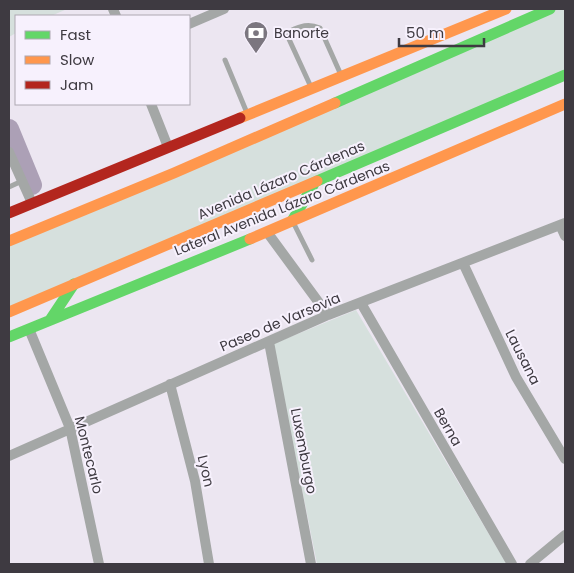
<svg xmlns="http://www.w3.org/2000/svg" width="574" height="573" font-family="Poppins,sans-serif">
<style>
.green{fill:#d6e0dd}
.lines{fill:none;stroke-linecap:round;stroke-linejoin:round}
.river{stroke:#aca0b6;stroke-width:20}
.lane{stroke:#a4a7a6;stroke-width:5}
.street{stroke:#a4a7a6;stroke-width:10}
.fast{stroke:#63d668;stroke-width:11}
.slow{stroke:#ff974d;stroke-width:11}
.jam{stroke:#b3261e;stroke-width:11}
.labels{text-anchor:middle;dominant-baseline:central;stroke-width:4;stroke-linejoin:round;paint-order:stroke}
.poi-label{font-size:14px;fill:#3e3a41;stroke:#f7f1fd;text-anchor:start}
.street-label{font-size:14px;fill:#3e3a41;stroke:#f7f1fd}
</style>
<rect width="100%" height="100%" fill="#ece6f1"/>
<path class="green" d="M9 9H67L51 16H16V33L9 37Z
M550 9H565V75L9 312V240Z
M356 310 506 563 504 564H317L273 344Z"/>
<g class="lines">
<path class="river" d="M9 129 32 185"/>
<path class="lane" d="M225 60 247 113
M311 87 288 37 290 31C301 26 308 23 320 28L341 75
M9 187 22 181
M294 224 312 260"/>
<path class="street" d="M113 9 116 16
M189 24 224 9
M151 104 168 147
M9 152 32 203
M560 225 565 236
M267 232 328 315
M463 263 516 377 565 459
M361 303 512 564
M29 329 70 428 99 564
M269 342 311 564
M170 384 195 481 209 564
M9 456 328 315 565 223
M530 564 565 535"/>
<path class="fast" d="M335 103 550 9
M317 181 565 75
M292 221 315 182
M50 320 74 284
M9 337 250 239"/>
<path class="slow" d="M240 118 506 9
M250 239 565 104
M9 241 174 173 335 103
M9 312 317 181"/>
<path class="jam" d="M9 213 240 118"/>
</g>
<defs>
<g id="bank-pin" transform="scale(1.25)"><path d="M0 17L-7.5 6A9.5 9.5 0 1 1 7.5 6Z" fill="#7b767f" stroke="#f7f1fd"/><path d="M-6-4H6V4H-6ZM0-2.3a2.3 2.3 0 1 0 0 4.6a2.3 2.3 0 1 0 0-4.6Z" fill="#fff"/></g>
</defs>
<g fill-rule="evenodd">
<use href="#bank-pin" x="256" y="33"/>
</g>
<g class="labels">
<g class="poi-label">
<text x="274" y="33">Banorte</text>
</g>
<g class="street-label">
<text transform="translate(281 180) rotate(-23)">Avenida Lázaro Cárdenas</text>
<text transform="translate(282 208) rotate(-22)">Lateral Avenida Lázaro Cárdenas</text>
<text transform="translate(280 322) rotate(-23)">Paseo de Varsovia</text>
<text transform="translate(523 357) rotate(63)">Lausana</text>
<text transform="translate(448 427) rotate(60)">Berna</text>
<text transform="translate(304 451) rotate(79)">Luxemburgo</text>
<text transform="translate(89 455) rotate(76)">Montecarlo</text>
<text transform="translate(206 471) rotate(77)">Lyon</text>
</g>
</g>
<rect width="574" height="573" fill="none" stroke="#3e3a41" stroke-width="20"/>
<rect x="15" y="15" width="175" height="90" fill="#f7f1fd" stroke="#ada8b2"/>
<rect x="25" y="31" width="25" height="8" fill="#63d668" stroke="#ada8b2"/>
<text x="60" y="40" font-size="15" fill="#3e3a41">Fast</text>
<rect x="25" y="56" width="25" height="8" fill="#ff974d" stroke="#ada8b2"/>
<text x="60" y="65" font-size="15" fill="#3e3a41">Slow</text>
<rect x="25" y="81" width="25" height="8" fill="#b3261e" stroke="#ada8b2"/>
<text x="60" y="90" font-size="15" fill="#3e3a41">Jam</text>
<path d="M399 38v8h85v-8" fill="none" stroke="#3e3a41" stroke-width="2.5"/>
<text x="406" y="38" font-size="15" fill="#3e3a41" stroke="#f7f1fd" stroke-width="4" paint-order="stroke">50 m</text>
</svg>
